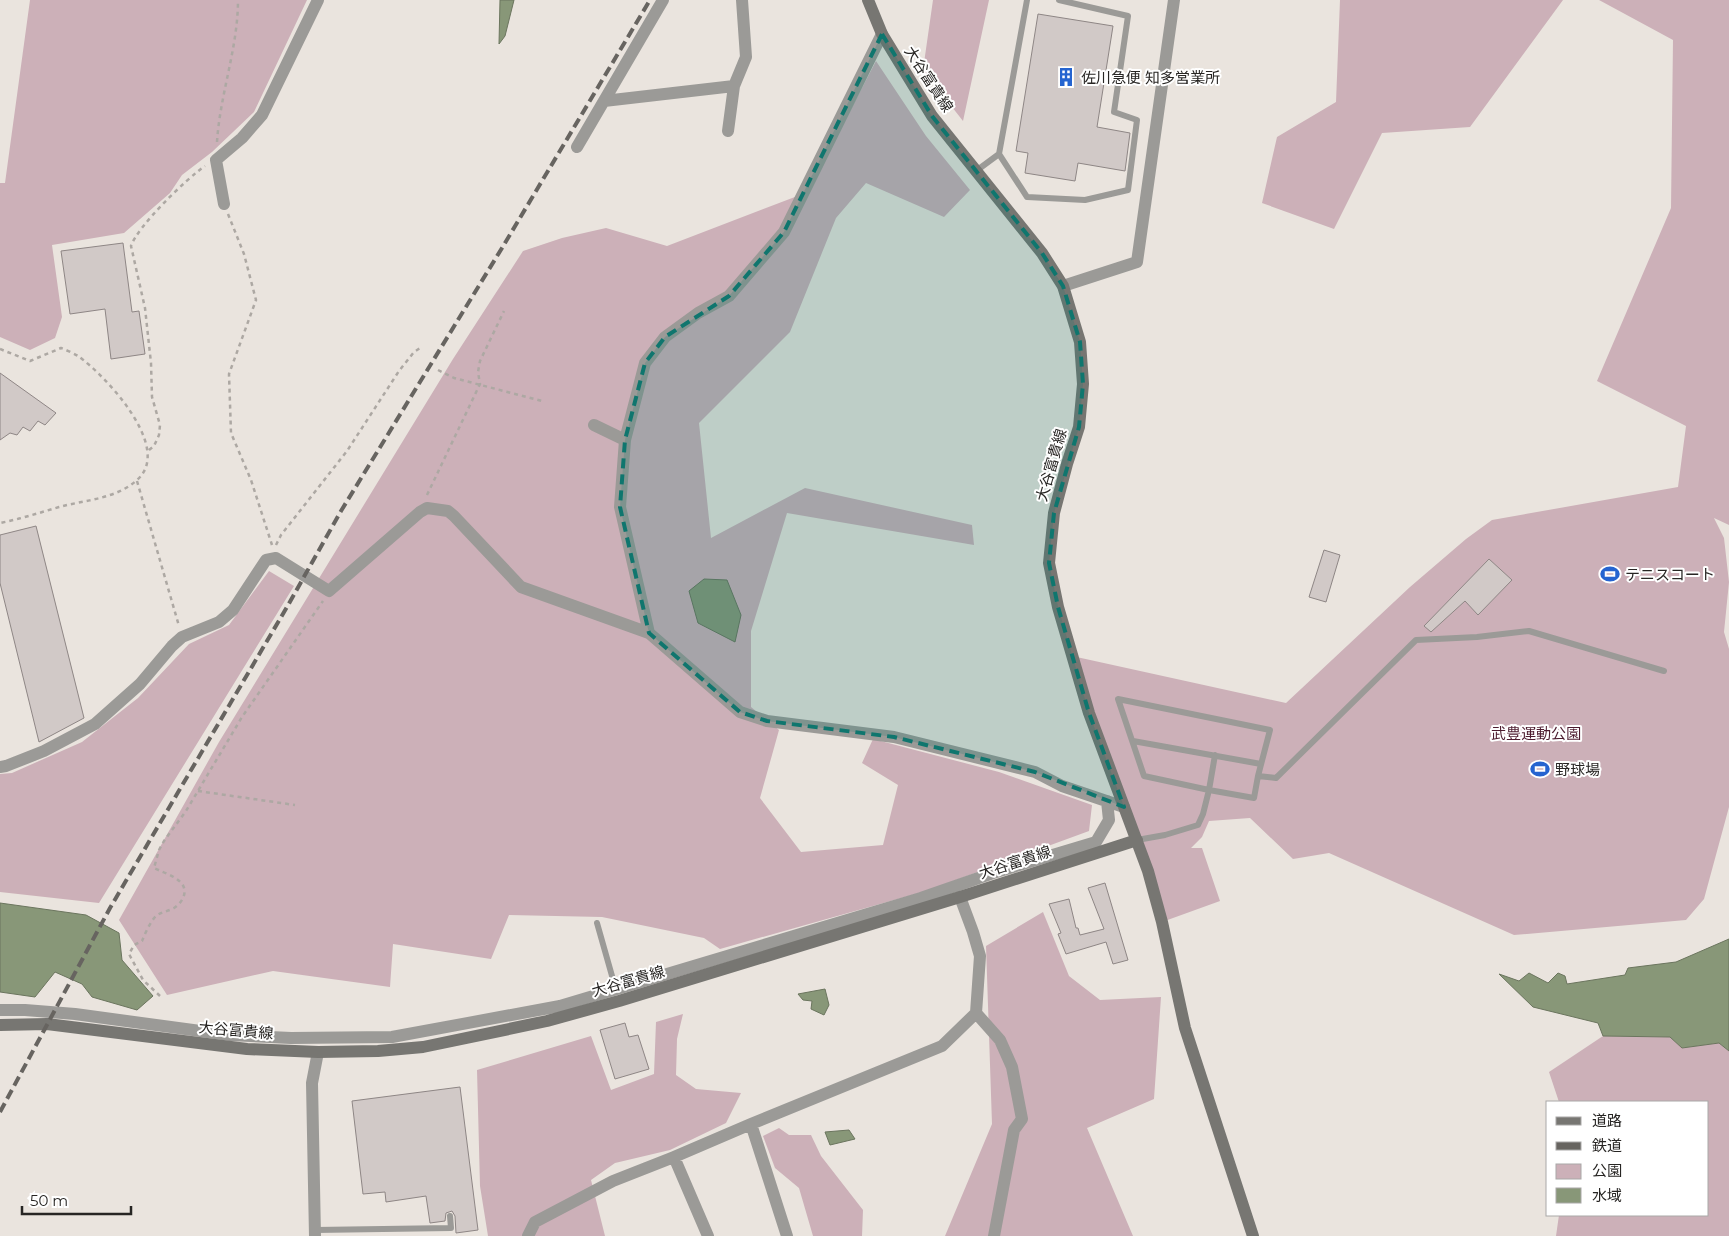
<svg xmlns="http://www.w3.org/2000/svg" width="1729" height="1236" font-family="Montserrat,'Noto Sans JP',sans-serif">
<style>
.green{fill:#ccb0b8}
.water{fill:#889778;stroke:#6b755e}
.building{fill:#d1c9c7;stroke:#8e8685}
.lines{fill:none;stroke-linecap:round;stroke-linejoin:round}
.path{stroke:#ada8a3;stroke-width:2.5;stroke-dasharray:4 4;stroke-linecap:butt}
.lane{stroke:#9b9a97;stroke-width:6}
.street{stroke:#9b9a97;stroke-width:12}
.secondary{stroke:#777672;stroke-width:12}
.rail{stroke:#676460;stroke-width:4;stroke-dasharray:10 5;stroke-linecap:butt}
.marked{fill:#0f766e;fill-opacity:0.2;stroke:#0f766e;stroke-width:4;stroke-dasharray:10 6;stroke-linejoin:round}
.labels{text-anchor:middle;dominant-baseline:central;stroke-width:4;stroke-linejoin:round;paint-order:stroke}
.poi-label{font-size:15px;fill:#272523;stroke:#fff;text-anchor:start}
.street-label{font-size:15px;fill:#272523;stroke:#fff}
.park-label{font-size:15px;fill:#4c1b2e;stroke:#fff}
</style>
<rect width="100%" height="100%" fill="#eae4de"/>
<path class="green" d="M30 0H307L254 112 212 152 182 175 170 193 124 233 52 245 62 317 55 338 30 350 0 337V183H5Z
M933 0H989L963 121 923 70Z
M1340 0H1563L1470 127 1382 133 1334 229 1262 203 1277 137 1336 102Z
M1599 0H1729V525L1714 518 1724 538 1729 582 1724 632 1729 649V807L1704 899 1686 920 1514 935 1329 853 1293 859 1250 818 1209 821 1202 837 1191 848H1202L1220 901 1162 922 1072 656 1286 703 1410 587 1466 539 1492 520 1678 487 1686 426 1597 381 1671 208 1673 40Z
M876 61 926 136 970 190 944 217 866 183 836 218 790 332 699 423 711 538 805 488 972 525 974 545 787 513 751 631V707L779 730 760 798 801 852 883 845 898 785 862 763 873 739 999 772 1092 805 1089 831 926 891 720 949 704 938 602 917 509 915 491 959 393 944 390 987 273 971 167 995 119 920 219 742 453 359 523 251 562 238 606 228 667 246 808 192Z
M269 571 294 586 99 903 0 892V774L12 773 82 742 138 698 189 644 229 625Z
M1043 912 1069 976 1100 1000 1161 997 1154 1099 1087 1128 1133 1236H945L992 1124 986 946Z
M683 1014 677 1039 676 1075 696 1089 741 1093 726 1123 670 1150 615 1163 591 1180 605 1236H488L480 1186 477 1070 591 1036 611 1090 654 1074 656 1022Z
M1603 1036 1670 1037 1682 1048 1719 1043 1729 1051V1236H1556L1559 1215H1708V1102H1559L1549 1072Z
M779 1128 789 1135H811L821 1156 863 1210 862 1236H813L799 1188 775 1168 763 1136Z"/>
<path class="water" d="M500 0H514L505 36 499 44Z
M704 579 727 580 741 615 735 642 698 623 689 591Z
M0 903 86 915 119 933 122 960 153 996 137 1010 92 997 82 984 55 972 35 997 0 992Z
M1729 939V1051L1719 1043 1682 1048 1670 1037 1603 1036 1598 1023 1533 1007 1499 974 1519 981 1529 973 1548 983 1558 973 1565 976 1567 984 1625 975 1628 968 1676 962Z
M825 989 829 1005 824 1015 811 1009 812 1001 803 1000 798 994Z
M849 1130 855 1139 830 1145 825 1132Z"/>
<path class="building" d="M1038 14 1113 26 1097 127 1130 133 1125 171 1078 163 1075 181 1025 173 1028 153 1016 151Z
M123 243 132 312 139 311 145 354 111 359 105 309 70 314 61 251Z
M0 373 56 413 45 425 38 421 30 431 23 427 17 435 10 433 0 440Z
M36 526 84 718 39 742 0 583V535Z
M1324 550 1340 555 1326 602 1309 597Z
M1489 559 1512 580 1478 615 1465 601 1431 632 1424 626Z
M1105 883 1128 960 1113 964 1106 942 1066 954 1058 934 1061 933 1049 904 1069 899 1076 928H1078L1080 935 1104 929 1088 888Z
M625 1023 629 1037 638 1035 649 1069 615 1079 600 1030Z
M460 1087 478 1230 456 1233 455 1216 452 1211 446 1213 445 1221 430 1223 426 1196 386 1202 385 1192 363 1194 352 1101Z"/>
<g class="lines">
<path class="path" d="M217 142C220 94 238 48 238 0
M228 214 244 254 256 300 229 374 231 433 251 480 272 545
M0 349 30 361 61 348C66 350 73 353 78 356 105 375 174 448 137 480 116 499 85 500 59 507 39 513 20 519 0 523
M438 370 454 378 542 401
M149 450 154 446 159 435 160 425 152 397 151 363 145 308 131 246C137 227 187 178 205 166
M137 481 179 626
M427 495 480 384 478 372 480 361 504 311
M276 545 281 535 347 451 399 371 414 352 420 348
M198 791 295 805
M160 996 143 980 129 954 134 945 142 941C145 934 149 924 155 917 160 912 166 912 172 909 177 907 181 902 183 898 191 880 166 874 154 868L159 850 164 841 186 811 242 717 323 601"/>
<path class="lane" d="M999 154 1027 197 1085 200 1128 190 1137 120 1114 112 1128 16 1059 0
M976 171 999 154 1027 0
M1133 741 1261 764
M1215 755 1209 790 1144 776 1118 699 1270 730 1258 776
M1137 840 1165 835 1198 825 1203 814 1209 790 1254 798 1258 776 1276 778 1416 640 1477 637 1529 631 1664 671
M597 923 616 990
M315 1230 451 1228 450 1216"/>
<path class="street" d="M604 101 734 86
M728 131 734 86 746 57 742 0
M577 147 663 0
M224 204 216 160 242 138 262 115 318 0
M1063 286 1137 262 1174 0
M594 425 625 440
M649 633 620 507 625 440 645 363 665 337 698 313 729 296 784 232 882 34
M0 767 6 766 44 751 95 724 140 684 172 646 182 637 219 622 233 610 266 560 276 558 329 591 420 512 427 508 448 511 454 516 521 587 649 633 740 712 767 721 894 737 1035 772 1062 786 1124 807
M0 1010H25L75 1014 230 1035 291 1038 392 1037 560 1006 921 898 993 873 1096 842 1109 820 1107 801
M976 1013 1000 1040 1012 1067 1022 1119 1014 1130 994 1236
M751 1124 787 1236
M674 1157 708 1236
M315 1236 312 1083 318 1052
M528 1236 535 1222 613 1181 674 1157 751 1124 942 1046 976 1013 980 956 973 932 960 897"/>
<path class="secondary" d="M868 0 882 34 932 116 1042 253 1063 286 1080 342 1083 384 1079 427 1067 464 1054 513 1049 563 1058 607 1089 713 1148 871 1162 922 1185 1028 1253 1236
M0 1025 47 1024 247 1049 318 1052 378 1051 423 1047 547 1021 619 1001 960 897 1137 840"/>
<path class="rail" d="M0 1112 110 908 287 607 341 511 502 248 650 0"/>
</g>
<path class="marked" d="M882 34 932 116 1042 253 1063 286 1080 342 1083 384 1079 427 1054 513 1049 563 1058 607 1089 713 1124 807 1035 772 894 737 767 721 740 712 649 633 620 507 625 440 645 363 665 337 729 296 784 232Z"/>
<defs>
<g id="building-bare" transform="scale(1.5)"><path d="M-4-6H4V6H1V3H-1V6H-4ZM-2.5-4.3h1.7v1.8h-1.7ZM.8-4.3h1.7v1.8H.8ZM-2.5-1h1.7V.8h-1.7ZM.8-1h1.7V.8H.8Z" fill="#2564d0" stroke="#fff" stroke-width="2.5" paint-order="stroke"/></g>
<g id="stadium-bare" transform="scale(1.5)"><path d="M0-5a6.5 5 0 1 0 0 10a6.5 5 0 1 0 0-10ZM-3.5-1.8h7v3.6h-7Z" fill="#2564d0" stroke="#fff" stroke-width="2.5" paint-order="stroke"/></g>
</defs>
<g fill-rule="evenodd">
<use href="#building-bare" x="1066" y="77"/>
<use href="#stadium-bare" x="1610" y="574"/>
<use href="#stadium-bare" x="1540" y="769"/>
</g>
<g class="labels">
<g class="poi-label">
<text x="1081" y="77">佐川急便 知多営業所</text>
<text x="1625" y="574">テニスコート</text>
<text x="1555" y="769">野球場</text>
</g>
<g class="street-label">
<text transform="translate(929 79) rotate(57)">大谷富貴線</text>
<text transform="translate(1051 465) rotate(-74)">大谷富貴線</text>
<text transform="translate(1015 862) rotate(-18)">大谷富貴線</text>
<text transform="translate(628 981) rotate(-16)">大谷富貴線</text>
<text transform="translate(236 1030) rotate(5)">大谷富貴線</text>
</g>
<g class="park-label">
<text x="1536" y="733">武豊運動公園</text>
</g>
</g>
<rect x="1546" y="1101" width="162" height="115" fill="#ffffff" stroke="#a9a8a7"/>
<rect x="1556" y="1117" width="25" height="8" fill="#777672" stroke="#a9a8a7"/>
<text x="1592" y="1126" font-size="15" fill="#272523">道路</text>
<rect x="1556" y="1142" width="25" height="8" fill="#676460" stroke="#a9a8a7"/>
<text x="1592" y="1151" font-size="15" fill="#272523">鉄道</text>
<rect x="1556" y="1164" width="25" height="15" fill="#ccb0b8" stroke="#a9a8a7"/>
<text x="1592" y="1176" font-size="15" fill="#272523">公園</text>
<rect x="1556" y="1188" width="25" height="15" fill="#889778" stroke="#a9a8a7"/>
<text x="1592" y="1201" font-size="15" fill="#272523">水域</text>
<path d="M22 1206v8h109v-8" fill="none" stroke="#272523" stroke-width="2.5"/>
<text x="30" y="1206" font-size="15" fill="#272523" stroke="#ffffff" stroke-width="4" paint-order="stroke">50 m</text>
</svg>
